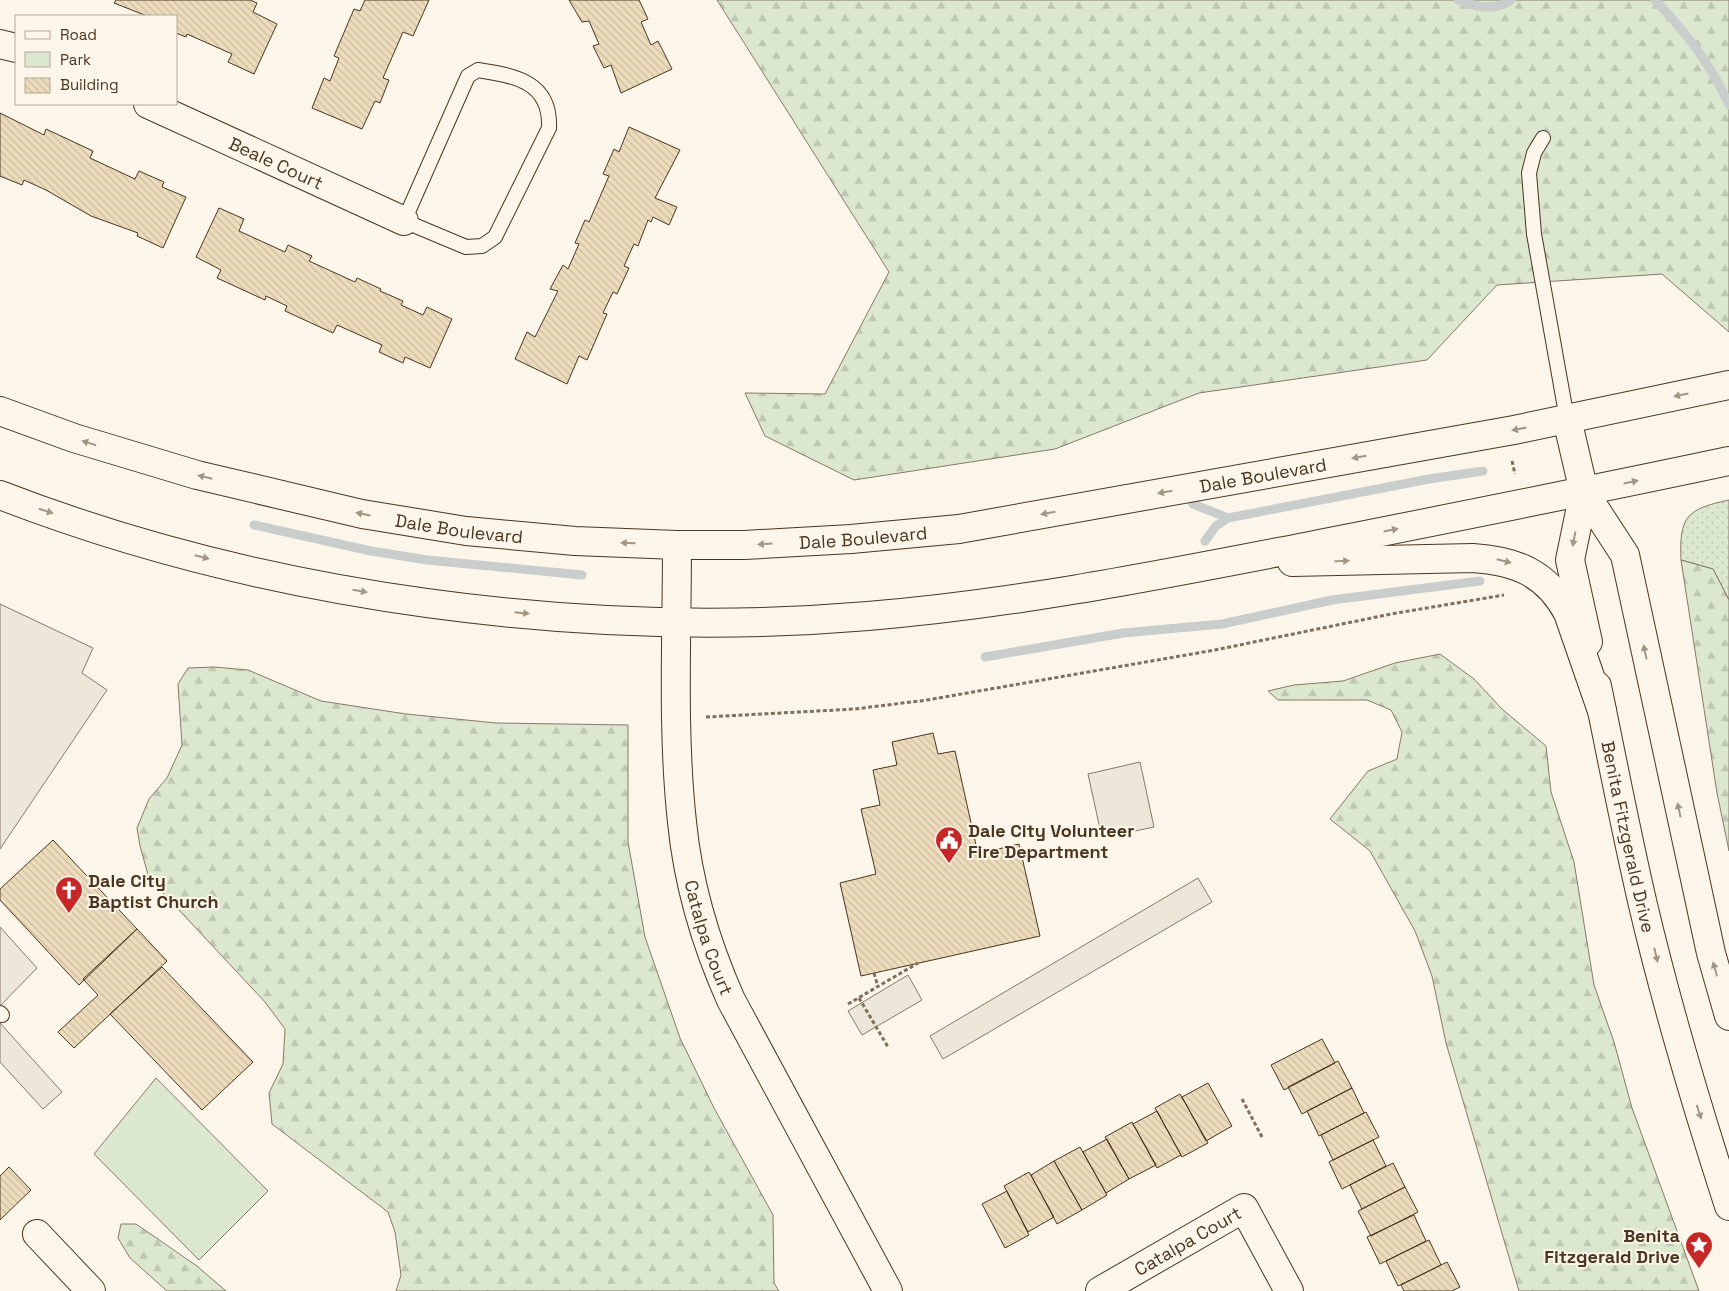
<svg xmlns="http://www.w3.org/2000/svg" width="1729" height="1291" font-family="'Space Grotesk',sans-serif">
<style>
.grass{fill:url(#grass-dots);stroke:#887966}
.forest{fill:url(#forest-firs);stroke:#887966}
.green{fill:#dce7d0;stroke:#887966}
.parking{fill:#ede7d9;stroke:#887966}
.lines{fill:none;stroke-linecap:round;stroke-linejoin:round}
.stream{stroke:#c9cecd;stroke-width:9}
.building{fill:url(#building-back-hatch);stroke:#4a3520}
.service-casing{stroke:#4a3520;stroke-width:16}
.minor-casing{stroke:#4a3520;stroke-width:30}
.secondary-casing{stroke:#4a3520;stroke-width:30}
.primary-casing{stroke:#4a3520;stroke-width:30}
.path{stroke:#7f6f5c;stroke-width:3;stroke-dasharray:4 2.5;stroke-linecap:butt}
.service{stroke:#fbf6e9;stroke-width:14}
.minor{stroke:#fbf6e9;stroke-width:28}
.secondary{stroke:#fbf6e9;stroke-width:28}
.primary{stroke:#fbf6e9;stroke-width:28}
.oneway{fill:#a29684}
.labels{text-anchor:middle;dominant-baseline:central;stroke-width:4;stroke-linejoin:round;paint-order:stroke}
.street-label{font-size:18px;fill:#4a3520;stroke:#fbf6e9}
.poi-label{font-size:18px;font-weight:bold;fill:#4a3520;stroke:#fbf6e9;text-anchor:start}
</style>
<defs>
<pattern id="grass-dots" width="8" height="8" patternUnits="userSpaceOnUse" patternTransform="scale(1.25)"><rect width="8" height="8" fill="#dce7d0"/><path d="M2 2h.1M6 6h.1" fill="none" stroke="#bec7b2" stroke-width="1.8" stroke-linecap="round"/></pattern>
<pattern id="forest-firs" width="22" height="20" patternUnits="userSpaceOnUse" patternTransform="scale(1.25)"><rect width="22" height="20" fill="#dce7d0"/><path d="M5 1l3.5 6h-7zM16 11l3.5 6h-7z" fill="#bec7b2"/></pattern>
<pattern id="building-back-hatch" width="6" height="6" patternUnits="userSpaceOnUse" patternTransform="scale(1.25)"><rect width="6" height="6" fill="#ecdcbc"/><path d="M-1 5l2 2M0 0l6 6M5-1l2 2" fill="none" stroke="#ccbda1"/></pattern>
</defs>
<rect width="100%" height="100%" fill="#fbf6e9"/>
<path class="grass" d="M1729 500V600L1713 569 1681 560C1679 516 1687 509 1729 500Z"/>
<path class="forest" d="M717 0H1729V332L1662 274 1497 285 1427 360 1199 393 1055 449 854 480 765 436 745 393 825 394 889 272Z
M1681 560 1713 569 1729 600V851L1717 793Z
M1440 654 1474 679 1502 709 1546 746 1551 792 1574 862 1594 985 1614 1042 1632 1108 1699 1291H1519L1446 1043 1432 976 1415 931 1370 851 1330 819 1368 771 1397 759 1402 732 1391 710 1367 700H1278L1268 691 1294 685 1343 681 1395 663Z
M214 667 248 670 321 701 406 714 496 723 628 725V842L645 937 680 1038 714 1108 773 1215 774 1283 779 1291H396L401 1275 395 1232 388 1212 272 1124 269 1093 283 1064 285 1029 265 1002 149 878 140 846 137 828 149 799 167 778 182 745 178 684 188 668Z
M121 1224H136L197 1266 226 1291H167L130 1258 118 1238Z"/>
<path class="green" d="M156 1078 268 1191 199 1260 94 1154Z"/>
<path class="parking" d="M0 604 93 648 82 673 107 690 0 849Z
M1140 762 1154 827 1102 838 1088 774Z
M1198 878 1212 902 943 1059 930 1036Z
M0 927 37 968 0 1006Z
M908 975 922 1000 862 1035 848 1011Z
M0 1023 62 1092 43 1109 0 1062Z"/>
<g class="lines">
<path class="stream" d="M1458 0C1475 7 1496 11 1511 0
M1655 0C1685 31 1712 66 1729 105
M1193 504 1228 518
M254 525 371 551 427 560 582 575
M1205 541 1216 526 1228 518 1429 479 1483 471
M985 657 1123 633 1222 624 1332 600 1480 581"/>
</g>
<path class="building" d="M116 0H250L257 3 253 12 277 24 254 74 228 62 232 54 187 34 186 37 176 33V16H147L114 3Z
M365 0H429L413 36 403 32 383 78 389 80 380 103 375 101 362 129 312 108 324 78 330 81 339 58 334 56 354 9 360 11Z
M569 0H639L648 19 641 22 651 45 658 41 672 69 621 93 611 65 604 68 593 46 599 44 589 21 582 22Z
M0 113 44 135 46 129 93 151 90 158 135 179 139 171 164 182 162 187 186 197 163 248 137 236 138 233 91 216 46 190 24 180 22 185 0 176Z
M629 127 680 150 655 198 677 207 669 225 653 217 651 222 648 220 638 246 634 244 624 266 629 268 617 294 613 292 603 313 607 314 587 360 579 356 567 384 515 359 527 332 535 337 558 291 550 289 563 265 568 269 579 244 575 243 585 220 589 222 609 176 603 174 614 149 619 152Z
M219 208 244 219 239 231 285 252 288 245 312 256 309 261 355 282 357 278 381 289 380 291 403 301 401 305 423 315 427 307 452 319 430 368 405 357 403 363 379 352 382 345 337 325 333 333 285 311 287 306 266 296 265 300 217 278 221 270 196 257Z
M933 733 938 754 955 751 978 854 1019 844 1040 936 861 976 840 883 876 874 861 809 880 805 873 770 897 765 892 742Z
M53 840 137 929 79 985 0 900V889Z
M137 929 167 961 74 1048 58 1032 98 995 83 979Z
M162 967 253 1062 202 1110 110 1014Z
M1322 1039 1335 1063 1284 1090 1271 1065Z
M1338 1061 1352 1088 1302 1114 1288 1087Z
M1208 1083 1232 1126 1206 1141 1182 1097Z
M1352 1088 1364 1113 1319 1136 1307 1111Z
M1180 1094 1208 1143 1182 1157 1155 1108Z
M1157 1111 1181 1155 1157 1168 1133 1124Z
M1366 1112 1379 1137 1333 1160 1321 1135Z
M1132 1122 1156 1165 1129 1179 1105 1137Z
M1107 1139 1129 1179 1106 1193 1083 1152Z
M1373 1140 1386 1166 1342 1189 1329 1162Z
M1080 1147 1107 1195 1082 1210 1054 1161Z
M1054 1161 1082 1210 1057 1224 1031 1175Z
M1393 1163 1405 1187 1362 1209 1350 1185Z
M9 1167 31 1190 0 1220V1176Z
M1029 1172 1054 1217 1028 1232 1004 1186Z
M1405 1187 1418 1212 1371 1236 1358 1211Z
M1007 1191 1029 1235 1005 1248 982 1204Z
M1414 1215 1426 1241 1380 1264 1367 1237Z
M1429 1240 1441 1265 1398 1286 1386 1261Z
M1447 1262 1460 1287 1452 1291H1404L1401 1285Z"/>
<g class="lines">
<g class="service-casing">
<path id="service" d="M478 70C516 76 551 82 549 128L495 237 482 246 466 247 404 221 468 76Z
M1543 138 1534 153 1529 173 1534 234 1567 419
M0 1013 2 1015"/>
</g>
<g class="minor-casing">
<g id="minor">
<path d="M0 44 16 48"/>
<path id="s1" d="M148 104 404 221"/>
<path id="s2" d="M677 545C677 636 672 731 682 822 688 883 706 944 731 1000L888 1291"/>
<path d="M37 1234 91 1291"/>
<path id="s3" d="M1100 1291 1244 1208 1289 1291"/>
</g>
</g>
<g class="secondary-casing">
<g id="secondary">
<path d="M1567 419 1584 492 1625 555 1711 953 1729 1016"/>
<path d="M1584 492 1570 560 1588 642"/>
<path id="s4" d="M1597 686C1612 759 1626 832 1643 905 1667 1007 1697 1107 1729 1206"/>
</g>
</g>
<g class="primary-casing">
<g id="primary">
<path id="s5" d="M0 411 74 438 197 475 362 514 466 531 575 541 677 545H744L851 539 959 529 1514 430 1729 385"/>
<path d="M0 495C266 598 585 640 868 616 1015 604 1160 575 1305 547 1446 519 1588 491 1729 461"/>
<path d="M1292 562 1473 558C1516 561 1547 573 1568 613L1602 711"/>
</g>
</g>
<path class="path" d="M1512 461 1515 474
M706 717 855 709 927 700 1215 650 1391 614 1504 595
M874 973 878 987
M859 998 888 1047
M848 1004 918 963
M1242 1099 1263 1139"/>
<use href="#service" class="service"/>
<use href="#minor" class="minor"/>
<use href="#secondary" class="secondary"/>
<use href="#primary" class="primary"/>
</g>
<defs><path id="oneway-solid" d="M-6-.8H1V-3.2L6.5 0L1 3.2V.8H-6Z" transform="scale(1.25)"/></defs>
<g class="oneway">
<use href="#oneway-solid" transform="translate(1681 395) rotate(168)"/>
<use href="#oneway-solid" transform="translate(1519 429) rotate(169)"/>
<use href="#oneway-solid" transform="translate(89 443) rotate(-163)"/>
<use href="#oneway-solid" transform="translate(1359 457) rotate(170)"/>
<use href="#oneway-solid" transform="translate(205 477) rotate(-167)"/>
<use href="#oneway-solid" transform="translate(1631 482) rotate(-12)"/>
<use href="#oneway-solid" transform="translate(1165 492) rotate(170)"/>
<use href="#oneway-solid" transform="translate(46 511) rotate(18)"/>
<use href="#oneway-solid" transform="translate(1048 513) rotate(170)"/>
<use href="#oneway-solid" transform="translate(363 514) rotate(-169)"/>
<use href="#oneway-solid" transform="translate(1391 530) rotate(-11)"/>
<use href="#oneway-solid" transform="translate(1574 539) rotate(101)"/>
<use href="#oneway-solid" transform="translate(628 543) rotate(-178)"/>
<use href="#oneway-solid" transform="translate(765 544) rotate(177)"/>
<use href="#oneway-solid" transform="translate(202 557) rotate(14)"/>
<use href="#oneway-solid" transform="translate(1342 561) rotate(-1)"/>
<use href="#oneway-solid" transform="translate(1504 561) rotate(14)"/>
<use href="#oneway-solid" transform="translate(360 591) rotate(9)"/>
<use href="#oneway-solid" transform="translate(522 613) rotate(6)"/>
<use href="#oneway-solid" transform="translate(1645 652) rotate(-102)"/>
<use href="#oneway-solid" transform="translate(1679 810) rotate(-102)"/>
<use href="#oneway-solid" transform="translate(1656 955) rotate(76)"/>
<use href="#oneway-solid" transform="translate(1715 969) rotate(-106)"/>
<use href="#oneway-solid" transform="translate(1699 1112) rotate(72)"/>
</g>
<defs>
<g id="civic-pin" transform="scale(1.4375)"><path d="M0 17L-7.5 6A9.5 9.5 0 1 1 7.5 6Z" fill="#c62828" stroke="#fbf6e9"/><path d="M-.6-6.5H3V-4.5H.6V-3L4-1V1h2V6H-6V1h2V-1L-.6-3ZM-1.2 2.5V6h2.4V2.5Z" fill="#fff"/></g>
<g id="church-pin" transform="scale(1.4375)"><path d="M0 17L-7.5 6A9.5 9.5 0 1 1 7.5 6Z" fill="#c62828" stroke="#fbf6e9"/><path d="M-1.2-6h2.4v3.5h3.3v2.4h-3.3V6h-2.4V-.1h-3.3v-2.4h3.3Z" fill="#fff"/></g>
<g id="sight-pin" transform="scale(1.4375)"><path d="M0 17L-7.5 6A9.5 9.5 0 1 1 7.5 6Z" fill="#c62828" stroke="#fbf6e9"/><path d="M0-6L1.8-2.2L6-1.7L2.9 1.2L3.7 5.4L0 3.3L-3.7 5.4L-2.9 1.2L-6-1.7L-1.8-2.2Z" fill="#fff"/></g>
</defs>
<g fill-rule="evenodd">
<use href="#civic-pin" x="949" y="840"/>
<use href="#church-pin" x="69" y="890"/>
<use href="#sight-pin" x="1699" y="1245"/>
</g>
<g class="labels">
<g class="street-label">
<text stroke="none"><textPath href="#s1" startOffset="141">Beale Court</textPath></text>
<text stroke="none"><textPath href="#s5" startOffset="1285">Dale Boulevard</textPath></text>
<text stroke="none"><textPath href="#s5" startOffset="475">Dale Boulevard</textPath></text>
<text stroke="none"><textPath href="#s5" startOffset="880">Dale Boulevard</textPath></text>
<text stroke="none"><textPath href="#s4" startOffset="154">Benita Fitzgerald Drive</textPath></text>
<text stroke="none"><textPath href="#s2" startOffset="396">Catalpa Court</textPath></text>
<text stroke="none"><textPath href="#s3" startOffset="101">Catalpa Court</textPath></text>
</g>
<g class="poi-label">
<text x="968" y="830">Dale City Volunteer<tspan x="968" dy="21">Fire Department</tspan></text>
<text x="88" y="880">Dale City<tspan x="88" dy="21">Baptist Church</tspan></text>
<text x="1680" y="1235" text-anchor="end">Benita<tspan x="1680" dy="21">Fitzgerald Drive</tspan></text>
</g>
</g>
<rect x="15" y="15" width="162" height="90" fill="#fbf6e9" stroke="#b4a999"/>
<rect x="25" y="31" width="25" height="8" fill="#fbf6e9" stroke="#b4a999"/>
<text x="60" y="40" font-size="15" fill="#4a3520">Road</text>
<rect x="25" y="52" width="25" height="15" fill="#dce7d0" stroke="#b4a999"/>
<text x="60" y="65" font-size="15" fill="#4a3520">Park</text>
<rect x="25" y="78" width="25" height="15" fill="url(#building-back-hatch)" stroke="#b4a999"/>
<text x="60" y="90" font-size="15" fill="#4a3520">Building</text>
</svg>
